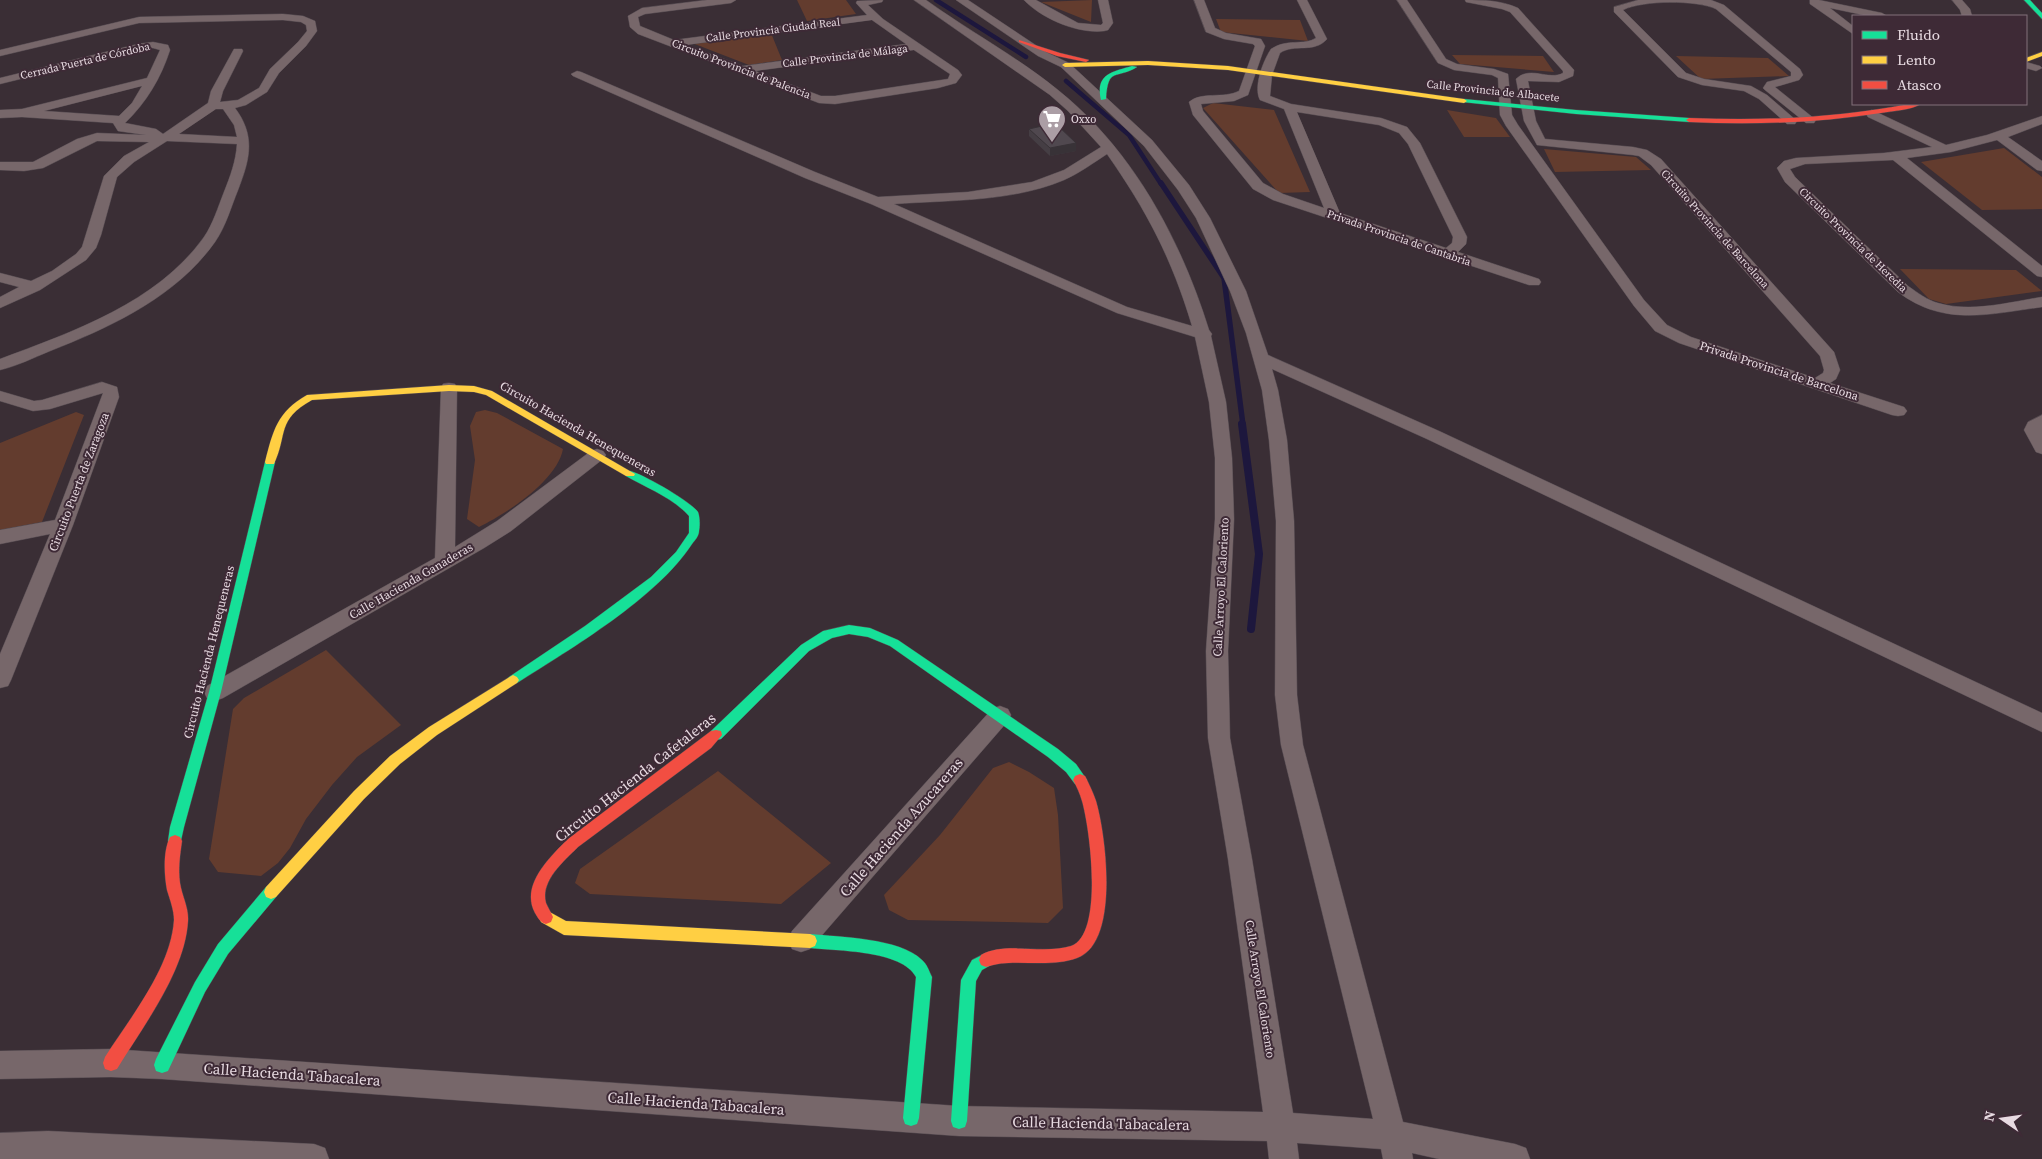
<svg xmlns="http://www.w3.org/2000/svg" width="2042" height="1159" font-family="'Source Serif 4',serif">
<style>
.green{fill:#633c2e}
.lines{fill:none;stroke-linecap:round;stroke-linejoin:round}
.stream-far2{stroke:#1d173d;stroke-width:4.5}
.stream-far1{stroke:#1d173d;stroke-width:5.5}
.stream{stroke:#1d173d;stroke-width:8}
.street-casing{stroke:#554b51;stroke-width:1}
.fast-casing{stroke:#554b51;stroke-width:1}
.slow-casing{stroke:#554b51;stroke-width:1}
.jam-casing{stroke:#554b51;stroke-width:1}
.street{fill:#77676a;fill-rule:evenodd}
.fast{fill:#16e098;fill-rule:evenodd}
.slow{fill:#ffcf43;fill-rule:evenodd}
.jam{fill:#f24e42;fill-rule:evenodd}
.wall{fill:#453e44}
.shaded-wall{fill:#383237}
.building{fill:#50484f;stroke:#383237}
.labels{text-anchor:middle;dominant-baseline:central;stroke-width:4;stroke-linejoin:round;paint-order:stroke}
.far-street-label{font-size:11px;fill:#e8dbe2;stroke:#3e2a36}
.far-poi-label{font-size:11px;fill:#e8dbe2;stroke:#3e2a36;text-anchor:start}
.street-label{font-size:12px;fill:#e8dbe2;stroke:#3e2a36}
.near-street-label{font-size:15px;fill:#e8dbe2;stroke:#3e2a36}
</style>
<rect width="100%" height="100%" fill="#3a2e35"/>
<path class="green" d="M797 0H846L856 14 807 21Z
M1092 0 1091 22 1041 2Z
M1216 19 1300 20 1308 41 1221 32Z
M771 33 782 60 749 65 692 43Z
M1452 55 1543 56 1554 72 1460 64Z
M1676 56 1768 58 1789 76 1701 79Z
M1213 103 1274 110 1310 192 1279 193 1203 108Z
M1447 110 1496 118 1510 137H1464Z
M2004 148 2042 177V209L1982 210 1921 162Z
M1544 149 1636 157 1651 170 1555 172Z
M1900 269 2016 270 2042 291 1946 304 1929 299Z
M485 410 497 413 563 449C557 481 507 513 479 527L467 519 475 460 470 426 476 412Z
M76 412 84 415 42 522 0 530V443Z
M326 650 401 725 357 757 332 785 306 819 290 848 278 863 261 876 218 872 209 859 233 709 244 698Z
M1009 762 1029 772 1054 788 1058 815 1063 908 1048 923 908 920 889 910 884 895 940 835 993 768Z
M718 771 831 863 781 904 590 894 575 883 580 869Z"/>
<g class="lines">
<path class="stream-far2" d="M936 0 1026 57
M1066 81 1129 135 1161 184"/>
<path class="stream-far1" d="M1161 183 1224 278 1243 425"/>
<path class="stream" d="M1242 424 1259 554 1251 629"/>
<g class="street-casing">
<path id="street" d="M707 0H736L731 3 645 14 638 17 640 26 674 40 867 15 856 3 857 1 883 0 882 2 868 5 883 19 958 70 962 75 956 83 938 88 835 104 819 103 638 34 630 27 628 16 642 8ZM872 20 906 44 743 66 686 45ZM914 50 950 74 948 79 835 96H821L755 71Z
M914 0H926C969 31 1016 56 1058 90 1133 150 1181 240 1209 330L1212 334 1211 336 1226 402 1232 458 1234 519 1228 651 1230 738 1252 859 1293 1113 1373 1119 1281 745 1275 695 1276 521 1269 440 1262 390 1246 333 1230 291 1196 218 1178 190 1144 146 1061 67 1038 56 956 0H968L1046 52 1069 63 1152 140 1189 185 1210 218 1246 291 1268 355 1439 431 2042 713V732L1427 439 1272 369 1278 390 1287 440 1294 521 1297 695 1303 745 1403 1122 1515 1144 1526 1148 1530 1159H1439L1412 1153 1413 1159H1383L1381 1149 1297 1143 1299 1159H1269L1267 1141 959 1136 162 1079 111 1077 0 1079V1051L111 1049 959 1106 1263 1112 1228 859 1208 738 1206 651 1215 519V458L1209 402 1195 337 1117 313 871 204 805 178 573 76 571 74 577 71 581 72 815 172 878 197 968 192 1032 182 1064 170 1101 147 1068 111 1050 95ZM1107 154C1147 211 1172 259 1192 326L1127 307 894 204C950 200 1012 202 1064 180 1080 173 1093 163 1107 154Z
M1024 0H1036L1078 23 1101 25 1103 23 1098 0H1108L1113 23 1108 30 1104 31C1078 34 1042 19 1024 0Z
M1194 0H1204L1215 28 1226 33 1261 39 1265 46 1248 95 1234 101 1201 104 1203 111 1263 183 1283 194 1324 208 1284 109 1260 100C1253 87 1263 61 1271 49 1287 38 1304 46 1316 38L1297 0H1307L1327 39C1314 54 1295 43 1280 53L1272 75 1270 96 1291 104 1381 118 1407 127 1420 143 1467 237 1466 244 1458 252 1539 279 1541 282 1539 285H1529L1273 200 1253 189 1193 115 1189 102C1201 91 1224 99 1239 91L1255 46 1253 44 1224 39 1206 32ZM1297 112 1379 125 1399 133 1408 144 1453 237 1452 243 1446 248 1340 213Z
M1397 0H1407L1446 59 1457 64 1494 69 1508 74 1512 115 1518 125 1644 300 1667 325 1691 337 1815 378 1823 373 1824 370 1820 356 1651 165 1639 156 1633 155 1537 145 1524 121 1516 79C1530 65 1549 81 1563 73V71L1510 12 1502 9 1466 2 1465 0C1483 0 1500 0 1518 8L1574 70 1573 76 1559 82 1528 81 1536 121 1545 139 1633 147 1647 150 1661 159 1834 352 1840 370 1836 379 1830 383 1904 407 1907 411 1904 415 1898 416 1892 415 1679 343 1655 331 1634 306 1506 126 1500 115 1498 78 1492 75 1454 70 1438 63Z
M1638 0H1711L1724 5 1800 69 1803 75 1799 80 1775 87 1816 120 1814 123H1806L1765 90 1763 88 1767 82 1791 76V72L1716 9C1697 0 1643 0 1623 10L1686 73 1704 79 1751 86 1767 95 1797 121 1795 124H1787L1759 99 1744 91 1702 85 1678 77 1614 12V7Z
M1810 0H1819L1882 13 1887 16H1868L1830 8 1853 26V34L1810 4Z
M1952 0H1962L1970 9 1972 16H1962L1960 10Z
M283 14 303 16 315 21 317 31 306 46 279 73 267 92 246 105 235 108C256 136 250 159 238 190 231 207 226 226 215 242 176 297 111 327 50 351 33 358 17 366 0 370V359C72 332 157 303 204 237 213 224 218 207 224 192 230 177 236 161 237 144L167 141 134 162 117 177 101 235 96 248 86 260 40 290 0 308V297L19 287 0 282V273L31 281 52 271 76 254 82 247 104 176 124 156 149 142 97 141 43 168 24 171 0 170V162H33L77 139 97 133 146 135 118 131 113 123 22 117 0 118V110L22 109 147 78 160 50 153 48 138 50 0 84V78L138 44 153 42 168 45 170 50C161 78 146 103 125 123L156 129 163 134 208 103 211 91 234 49H242L243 51 223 91 220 102 238 100 259 88 270 69 298 42 307 31 306 25 301 22 283 20 139 23 0 56V50L139 17ZM142 86 132 103 119 116 44 111ZM216 109H223L234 125 237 137 179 134Z
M2026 62 2040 66 2042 68 2036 71 2026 68Z
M1872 110 1946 145 1987 135 2042 116V124L2008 137 2042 161V171L2037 170 1997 140 1951 152 1907 158 2042 266V277L2037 276 1893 160 1805 164 1790 169 1795 177 1908 286C1918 293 1927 300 1938 303 1971 313 2010 302 2042 297V307C1989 314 1944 327 1898 292L1785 182 1777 168 1784 161 1796 158 1884 153 1932 147 1868 117 1866 114Z
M102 382 117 387 119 397 73 525 11 680 8 686 0 688V654L50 534 0 544V530L55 520 103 393 50 409 33 411 0 401V391L34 401 42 400Z
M449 383 455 384 457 388 455 547 497 521 591 451 597 449 603 451 606 455 603 459 511 531 484 548 223 698 215 701 207 698 204 692 207 686 435 558 441 388 443 384Z
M2042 415V454L2036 452 2024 430 2028 422Z
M1000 706 1008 709 1011 715 1008 721 810 949 801 952 792 949 788 940 792 931 992 709Z
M48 1131 314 1144 325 1148 329 1159H0V1133Z"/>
</g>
<g class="fast-casing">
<path id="fast" d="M2024 0H2030L2042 13V19Z
M1132 66 1137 67C1116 80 1108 66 1106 99L1101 100C1095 74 1112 72 1132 66Z
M1464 99 1576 110 1689 118 1692 120 1689 122 1576 114 1462 102V100Z
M270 459 275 462 221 692 184 827 180 845 175 847 170 845 168 841 170 827 209 692 265 462Z
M630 471C643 474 690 501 698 512 700 517 700 526 699 531 699 536 695 540 692 544 657 598 572 648 517 683H509L507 680 509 677 585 626 651 577 676 552 689 533V516C673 498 647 488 626 476L625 474Z
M849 625 870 628 898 640 1058 749 1076 764 1087 780 1085 784 1080 786 1075 784 1066 772 1048 757 890 646 868 637 849 634 832 638 809 651 721 739 716 740 711 739 710 735 711 731 801 645 823 631Z
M271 885 276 887 278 892 276 897 228 954 205 992 168 1071 162 1073 156 1071 154 1065 156 1059 195 982 218 944 266 887Z
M810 934C840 937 900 938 922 960 927 964 929 971 932 977L919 1118 917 1124 911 1126 905 1124 903 1118 916 977C902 950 837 951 810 948L805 946 803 941 805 936Z
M986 953 991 955 993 960 991 965 982 970 976 981 967 1121 965 1127 959 1129 953 1127 951 1121 961 980 972 960Z"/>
</g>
<g class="slow-casing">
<path id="slow" d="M2042 52V56L2026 62V58Z
M1148 61 1228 66 1464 99 1467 101 1464 103 1228 70 1148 65 1065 67 1062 65 1065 63Z
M449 385 474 386 492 391 635 474 634 476H626L486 395 474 392 449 391 312 400C276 420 288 434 274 464H266L265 462C273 431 277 412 307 395Z
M513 675 517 677 519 680 517 683 437 735 400 764 364 799 276 897 271 899 266 897 264 892 266 887 354 791 390 756 429 727Z
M546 910 566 921 810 934 815 936 817 941 815 946 810 948 564 935 541 922 539 917 541 912Z"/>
</g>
<g class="jam-casing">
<path id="jam" d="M1019 40 1060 53 1089 60 1086 62 1057 56 1019 42Z
M1909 104H1921C1911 110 1893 111 1881 113 1817 123 1753 125 1689 122L1686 120 1689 118C1763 121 1836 118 1909 104Z
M716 730 721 731 722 735 711 748 578 847C564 861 540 881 546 903 548 908 551 912 553 917L551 922 546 924C540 922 538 918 535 913 520 885 550 857 568 839L711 731Z
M1080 774 1085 776C1089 784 1093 792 1096 801 1106 835 1120 943 1077 958 1047 969 1012 957 986 967L981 965 979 960 981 955C1006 941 1042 955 1071 946 1104 935 1090 828 1082 801 1080 794 1077 787 1073 780L1075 776Z
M175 835 180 837 182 841C180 855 178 869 180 883 182 896 189 908 188 921 185 972 143 1026 117 1069L111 1071 105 1069 103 1063 105 1057C130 1018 171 968 174 920 174 910 170 900 167 890 164 874 163 851 170 837Z"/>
</g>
<use href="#street" class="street"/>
<use href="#fast" class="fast"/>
<use href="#slow" class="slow"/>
<use href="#jam" class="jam"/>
</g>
<path class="wall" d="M1029 129 1076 143V151L1050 156 1029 136Z"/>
<path class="shaded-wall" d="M1076 143V151L1050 156V148Z"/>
<path class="building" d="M1055 123 1076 143 1050 148 1029 129Z"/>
<defs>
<g id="supermarket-pin" transform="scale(1.4375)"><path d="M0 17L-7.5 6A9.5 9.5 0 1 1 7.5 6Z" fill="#ab9ea5" stroke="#3e2a36"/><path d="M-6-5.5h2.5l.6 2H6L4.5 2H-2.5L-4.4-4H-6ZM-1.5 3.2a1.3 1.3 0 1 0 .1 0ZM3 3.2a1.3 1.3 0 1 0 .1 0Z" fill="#fff"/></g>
</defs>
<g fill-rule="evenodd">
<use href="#supermarket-pin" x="1052" y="119"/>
</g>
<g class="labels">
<g class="far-street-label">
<text transform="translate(773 30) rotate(-7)">Calle Provincia Ciudad Real</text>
<text transform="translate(845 56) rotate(-7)">Calle Provincia de Málaga</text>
<text transform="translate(85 61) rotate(-13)">Cerrada Puerta de Córdoba</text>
<text transform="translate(741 69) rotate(21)">Circuito Provincia de Palencia</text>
<text transform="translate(1493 91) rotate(6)">Calle Provincia de Albacete</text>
<text transform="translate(1715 229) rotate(48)">Circuito Provincia de Barcelona</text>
<text transform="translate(1399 238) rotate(19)">Privada Provincia de Cantabria</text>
<text transform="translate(1853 240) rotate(44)">Circuito Provincia de Heredia</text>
</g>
<g class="far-poi-label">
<text x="1071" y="119">Oxxo</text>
</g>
<g class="street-label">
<text transform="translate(1779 371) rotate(18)">Privada Provincia de Barcelona</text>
<text transform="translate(578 429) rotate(30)">Circuito Hacienda Henequeneras</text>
<text transform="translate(79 482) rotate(-69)">Circuito Puerta de Zaragoza</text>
<text transform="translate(411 581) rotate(-30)">Calle Hacienda Ganaderas</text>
<text transform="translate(1221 587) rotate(-87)">Calle Arroyo El Caloriento</text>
<text transform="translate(209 652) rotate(-76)">Circuito Hacienda Henequeneras</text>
<text transform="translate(1260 989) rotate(81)">Calle Arroyo El Caloriento</text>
</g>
<g class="near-street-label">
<text transform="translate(635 777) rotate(-38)">Circuito Hacienda Cafetaleras</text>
<text transform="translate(901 827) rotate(-49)">Calle Hacienda Azucareras</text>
<text transform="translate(292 1074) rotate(4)">Calle Hacienda Tabacalera</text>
<text transform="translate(696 1103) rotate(4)">Calle Hacienda Tabacalera</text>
<text transform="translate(1101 1123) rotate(1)">Calle Hacienda Tabacalera</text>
</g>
</g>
<rect x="1852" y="15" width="175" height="90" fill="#3e2a36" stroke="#82717b"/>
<rect x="1862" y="31" width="25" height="8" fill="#16e098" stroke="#82717b"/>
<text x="1897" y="40" font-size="15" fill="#e8dbe2">Fluido</text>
<rect x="1862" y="56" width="25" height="8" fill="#ffcf43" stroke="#82717b"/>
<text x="1897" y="65" font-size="15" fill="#e8dbe2">Lento</text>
<rect x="1862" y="81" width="25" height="8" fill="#f24e42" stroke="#82717b"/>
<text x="1897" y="90" font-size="15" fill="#e8dbe2">Atasco</text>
<g transform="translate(2002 1119) rotate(283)" stroke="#3e2a36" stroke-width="4" paint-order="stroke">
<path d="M0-4L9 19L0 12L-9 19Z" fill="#e8dbe2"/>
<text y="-8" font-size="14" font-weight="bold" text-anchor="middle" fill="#e8dbe2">N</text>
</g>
</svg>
